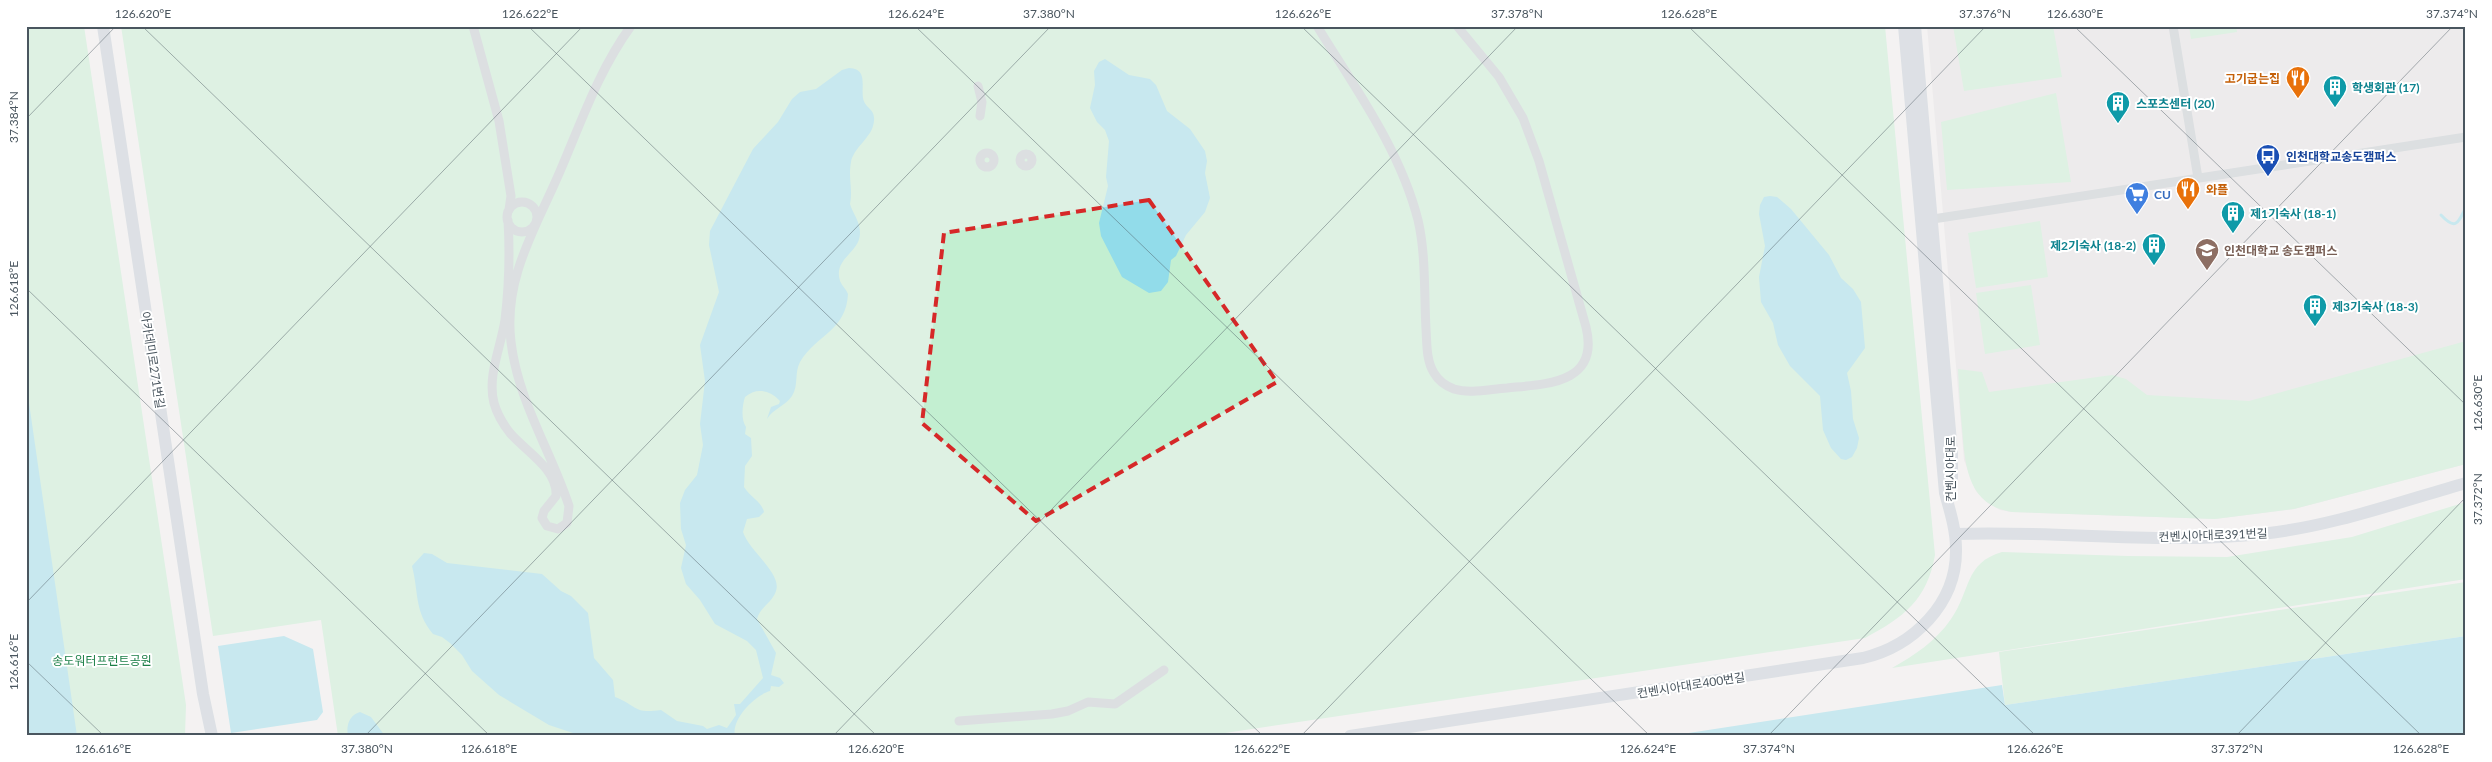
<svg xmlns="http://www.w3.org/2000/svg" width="2492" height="762" font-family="Lato,'Noto Sans KR',sans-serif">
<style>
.education{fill:#e5e3e4}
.green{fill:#c3efd1}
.water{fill:#92dcea}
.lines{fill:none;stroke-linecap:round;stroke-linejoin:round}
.stream{stroke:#92dcea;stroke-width:3}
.street{stroke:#bec7cd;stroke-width:9}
.secondary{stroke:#c0cbd4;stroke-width:12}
.marked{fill:none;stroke:#d62828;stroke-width:4;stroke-dasharray:10 6;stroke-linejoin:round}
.ticks{fill:none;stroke:#4a565f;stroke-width:1;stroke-opacity:0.45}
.labels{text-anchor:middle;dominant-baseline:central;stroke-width:4;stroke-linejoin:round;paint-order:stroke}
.food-label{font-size:12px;font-weight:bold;fill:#c56008;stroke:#fff;text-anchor:end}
.culture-label{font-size:12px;font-weight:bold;fill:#0d838f;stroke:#fff;text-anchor:start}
.transit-label{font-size:12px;font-weight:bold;fill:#164399;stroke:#fff;text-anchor:start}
.shop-label{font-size:12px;font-weight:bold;fill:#366cbe;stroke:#fff;text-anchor:start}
.education-label{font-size:12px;font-weight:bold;fill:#785e54;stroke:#fff;text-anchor:start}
.street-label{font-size:12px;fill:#4a565f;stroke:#fff}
.park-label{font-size:12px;fill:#1b7f47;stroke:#fff}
.neatline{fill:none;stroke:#4a565f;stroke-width:2}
.ticks-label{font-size:12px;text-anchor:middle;fill:#4a565f}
</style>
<rect width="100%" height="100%" fill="#f4f2f2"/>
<path class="education" d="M1927 26H2466V464L2294 509 2215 519 2012 512 2000 510 1988 503 1976 491 1964 460Z"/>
<path class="green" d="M26 26H84L186 705 185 736H26Z
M121 26H1885L1935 555C1927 600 1904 617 1865 638L1205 736H338L321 620 213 636Z
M1953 26H2053L2062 77 1964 91Z
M2189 26H2236L2237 32 2191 39Z
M2056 93 2071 182 1947 190 1941 122Z
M2040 221 2048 277 1976 288 1968 233Z
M2031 285 2040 345 1985 354 1976 293Z
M2466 341V464L2294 509 2215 519 2012 512C1967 505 1965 465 1962 428 1960 408 1959 389 1958 369L1982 372 1989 392 2112 375 2126 379 2147 395 2249 401Z
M2466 502V579L1892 668C1915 655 1936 641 1951 619 1971 591 1964 563 2002 552L2128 556 2227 557 2352 537Z
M2466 582V636L2005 705 1999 652Z"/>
<path class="water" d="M1105 59 1129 75 1150 79 1156 85 1167 111 1190 129 1205 151 1207 161 1205 173 1210 198 1205 212 1186 235 1176 256 1171 260 1168 282 1161 291 1149 293 1122 277 1101 236 1099 223 1108 186 1106 177 1109 141 1105 130 1097 122 1090 108 1095 85 1094 71 1099 62Z
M849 68C868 69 861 85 863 98 865 110 878 108 873 126 870 138 853 149 851 162 848 178 853 189 850 204 853 214 860 221 860 233 860 253 833 258 840 281 842 286 846 289 848 294 846 331 817 334 800 362 794 373 799 385 792 396 785 406 773 409 767 419L771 407 779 404 780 401C770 390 756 387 745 397 742 406 741 420 746 427L745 434 751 438 752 456 745 466 744 487C750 497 762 502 764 512L759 517 747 519 743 532C749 551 782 573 776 591 772 603 760 607 757 619L776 653 771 675 780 678 784 683 779 687 771 686 770 691C755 695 731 719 735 736H582L549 725 499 695 472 671 462 655 450 643 442 637 433 634C414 611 419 593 412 566L424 553 432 554 447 563 542 574 561 591 571 596 588 613 594 658 613 680 615 697C638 706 633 714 661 710L677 721 703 726 707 729 719 725 727 728 736 715 734 704H740L763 678 756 650 747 641 715 624 700 600 686 584 681 568 686 545 681 529 680 503 685 490 697 475 703 445 700 424 705 381 700 345 719 292 709 245 710 231 753 149 778 122 792 99 800 92 816 89 842 70Z
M1770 196 1777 197 1791 209 1829 255 1841 278 1853 289 1861 302 1865 348 1847 373 1851 391 1853 419 1859 438 1857 448 1852 457 1846 460 1841 459 1831 448 1823 430 1820 396 1790 366 1778 345 1773 323 1761 302 1759 277 1765 246 1759 214 1760 205 1764 197Z
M26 382 77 736H26Z
M284 636 313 649 323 712 317 720 231 733 218 646Z
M2466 636V736H1669L2002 685 2005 705Z
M360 712 371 717 385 736H348C346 726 349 715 360 712Z"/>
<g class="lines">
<path class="stream" d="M2441 215C2456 231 2458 223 2466 207"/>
<path class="street" d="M473 26 499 121 511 196 509 210
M1317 26C1355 88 1400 149 1418 220 1426 254 1424 294 1426 329 1427 343 1426 360 1434 373 1438 380 1446 386 1454 389 1470 394 1490 389 1507 388 1546 384 1600 384 1586 327L1539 161 1523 118 1499 77 1457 26
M2173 26 2198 178
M978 86 982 102 980 116
M980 160a7 7 0 1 1 14 0a7 7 0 1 1-14 0Z
M1020 160a6 6 0 1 1 12 0a6 6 0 1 1-12 0Z
M507 217a15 15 0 1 1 30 0a15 15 0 1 1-30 0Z
M1933 219 2466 137
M508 220C510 254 509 287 505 320 501 347 487 376 494 403 497 414 503 424 510 433 525 451 558 469 556 496L544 511 542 518 547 526 558 529 567 523 569 506C551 451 518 401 511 342 503 277 537 226 561 169 582 120 599 70 631 26
M959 721 1052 714 1068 711 1088 702 1115 704 1164 670"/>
<path class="secondary" d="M103 26 203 694 212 736
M1915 26 1952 454V479
M1955 534C2057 530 2159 545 2261 534 2330 527 2399 502 2466 483
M1350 736 1863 658C1913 646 1957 604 1956 549 1956 530 1950 511 1945 493L1904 26"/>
</g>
<path d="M0 0H2492V762H0ZM1149 200 1277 382 1036 521 922 423 944 233Z" fill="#f4f2f2" fill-opacity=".55" fill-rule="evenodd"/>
<path class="marked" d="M1149 200 1277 382 1036 521 922 423 944 233Z"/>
<path class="ticks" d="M142 26 877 736M528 26 1263 736M915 26 1650 736M1301 26 2036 736M1688 26 2422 736M2074 26 2466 405M2460 26 2466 31M26 119 116 26M26 288 490 736M26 603 583 26M26 661 104 736M365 736 1051 26M833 736 1518 26M1301 736 1986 26M1768 736 2453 26M2236 736 2466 497"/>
<defs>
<g id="restaurant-pin" transform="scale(1.25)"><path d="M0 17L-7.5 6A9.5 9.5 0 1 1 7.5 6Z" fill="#e8710a" stroke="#fff"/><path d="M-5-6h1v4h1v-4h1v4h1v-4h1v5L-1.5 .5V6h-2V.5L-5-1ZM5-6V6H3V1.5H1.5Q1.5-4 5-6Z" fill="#fff"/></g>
<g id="building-pin" transform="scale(1.25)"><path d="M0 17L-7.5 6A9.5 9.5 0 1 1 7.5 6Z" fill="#0f9aa8" stroke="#fff"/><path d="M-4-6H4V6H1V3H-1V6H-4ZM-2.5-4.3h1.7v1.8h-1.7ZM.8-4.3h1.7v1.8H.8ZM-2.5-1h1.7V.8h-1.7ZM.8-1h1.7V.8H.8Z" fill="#fff"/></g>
<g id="bus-pin" transform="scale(1.25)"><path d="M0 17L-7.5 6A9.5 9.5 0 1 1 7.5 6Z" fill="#1a4fb4" stroke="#fff"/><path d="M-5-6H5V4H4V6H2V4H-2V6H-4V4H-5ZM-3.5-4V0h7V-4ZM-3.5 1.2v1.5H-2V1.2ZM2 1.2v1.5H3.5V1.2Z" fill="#fff"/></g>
<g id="supermarket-pin" transform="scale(1.25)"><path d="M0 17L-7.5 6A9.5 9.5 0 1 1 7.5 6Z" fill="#3f7fe0" stroke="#fff"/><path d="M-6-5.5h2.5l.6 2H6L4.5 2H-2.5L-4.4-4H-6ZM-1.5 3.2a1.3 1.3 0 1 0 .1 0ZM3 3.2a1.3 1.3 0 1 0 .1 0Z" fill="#fff"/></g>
<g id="university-pin" transform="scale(1.25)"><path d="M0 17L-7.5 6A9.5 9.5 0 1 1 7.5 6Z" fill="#8d6e63" stroke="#fff"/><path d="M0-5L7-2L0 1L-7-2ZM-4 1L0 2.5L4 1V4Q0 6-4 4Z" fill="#fff"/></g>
</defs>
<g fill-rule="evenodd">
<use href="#restaurant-pin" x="2298" y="78"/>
<use href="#building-pin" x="2335" y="87"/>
<use href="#building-pin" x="2118" y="103"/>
<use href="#bus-pin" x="2268" y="156"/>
<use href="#restaurant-pin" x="2188" y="189"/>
<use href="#supermarket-pin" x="2137" y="194"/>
<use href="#building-pin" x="2233" y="213"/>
<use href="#building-pin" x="2154" y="245"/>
<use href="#university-pin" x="2207" y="250"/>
<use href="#building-pin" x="2315" y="306"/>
</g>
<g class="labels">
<g class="food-label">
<text x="2280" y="78">고기굽는집</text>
<text x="2206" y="189" text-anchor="start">와플</text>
</g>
<g class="culture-label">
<text x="2352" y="87">학생회관 (17)</text>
<text x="2136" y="103">스포츠센터 (20)</text>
<text x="2250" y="213">제1기숙사 (18-1)</text>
<text x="2136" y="245" text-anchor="end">제2기숙사 (18-2)</text>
<text x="2332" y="306">제3기숙사 (18-3)</text>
</g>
<g class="transit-label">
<text x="2286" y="156">인천대학교송도캠퍼스</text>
</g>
<g class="shop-label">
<text x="2154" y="194">CU</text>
</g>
<g class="education-label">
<text x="2224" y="250">인천대학교 송도캠퍼스</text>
</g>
<g class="street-label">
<text transform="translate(153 360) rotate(81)">아카데미로271번길</text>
<text transform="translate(1950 469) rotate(-90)">컨벤시아대로</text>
<text transform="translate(2213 535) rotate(-2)">컨벤시아대로391번길</text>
<text transform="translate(1691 685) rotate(-9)">컨벤시아대로400번길</text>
</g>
<g class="park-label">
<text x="102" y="660">송도워터프런트공원</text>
</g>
</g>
<rect width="2492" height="762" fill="none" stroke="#ffffff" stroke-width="55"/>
<rect x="28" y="28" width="2436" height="706" class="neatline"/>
<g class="ticks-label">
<text x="143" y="18">126.620°E</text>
<text x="530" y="18">126.622°E</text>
<text x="916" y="18">126.624°E</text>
<text x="1049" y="18">37.380°N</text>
<text x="1303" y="18">126.626°E</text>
<text x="1517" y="18">37.378°N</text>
<text x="1689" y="18">126.628°E</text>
<text x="1985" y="18">37.376°N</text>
<text x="2075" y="18">126.630°E</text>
<text x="2452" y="18">37.374°N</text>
<text transform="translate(14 117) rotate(-90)" y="4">37.384°N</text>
<text transform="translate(14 289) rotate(-90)" y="4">126.618°E</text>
<text transform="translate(2478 403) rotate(-90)" y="4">126.630°E</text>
<text transform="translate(2478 499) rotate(-90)" y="4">37.372°N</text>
<text transform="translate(14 662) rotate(-90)" y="4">126.616°E</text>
<text x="103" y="753">126.616°E</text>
<text x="367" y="753">37.380°N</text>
<text x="489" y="753">126.618°E</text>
<text x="876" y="753">126.620°E</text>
<text x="1262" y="753">126.622°E</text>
<text x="1648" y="753">126.624°E</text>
<text x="1769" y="753">37.374°N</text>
<text x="2035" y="753">126.626°E</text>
<text x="2237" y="753">37.372°N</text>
<text x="2421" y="753">126.628°E</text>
</g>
</svg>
